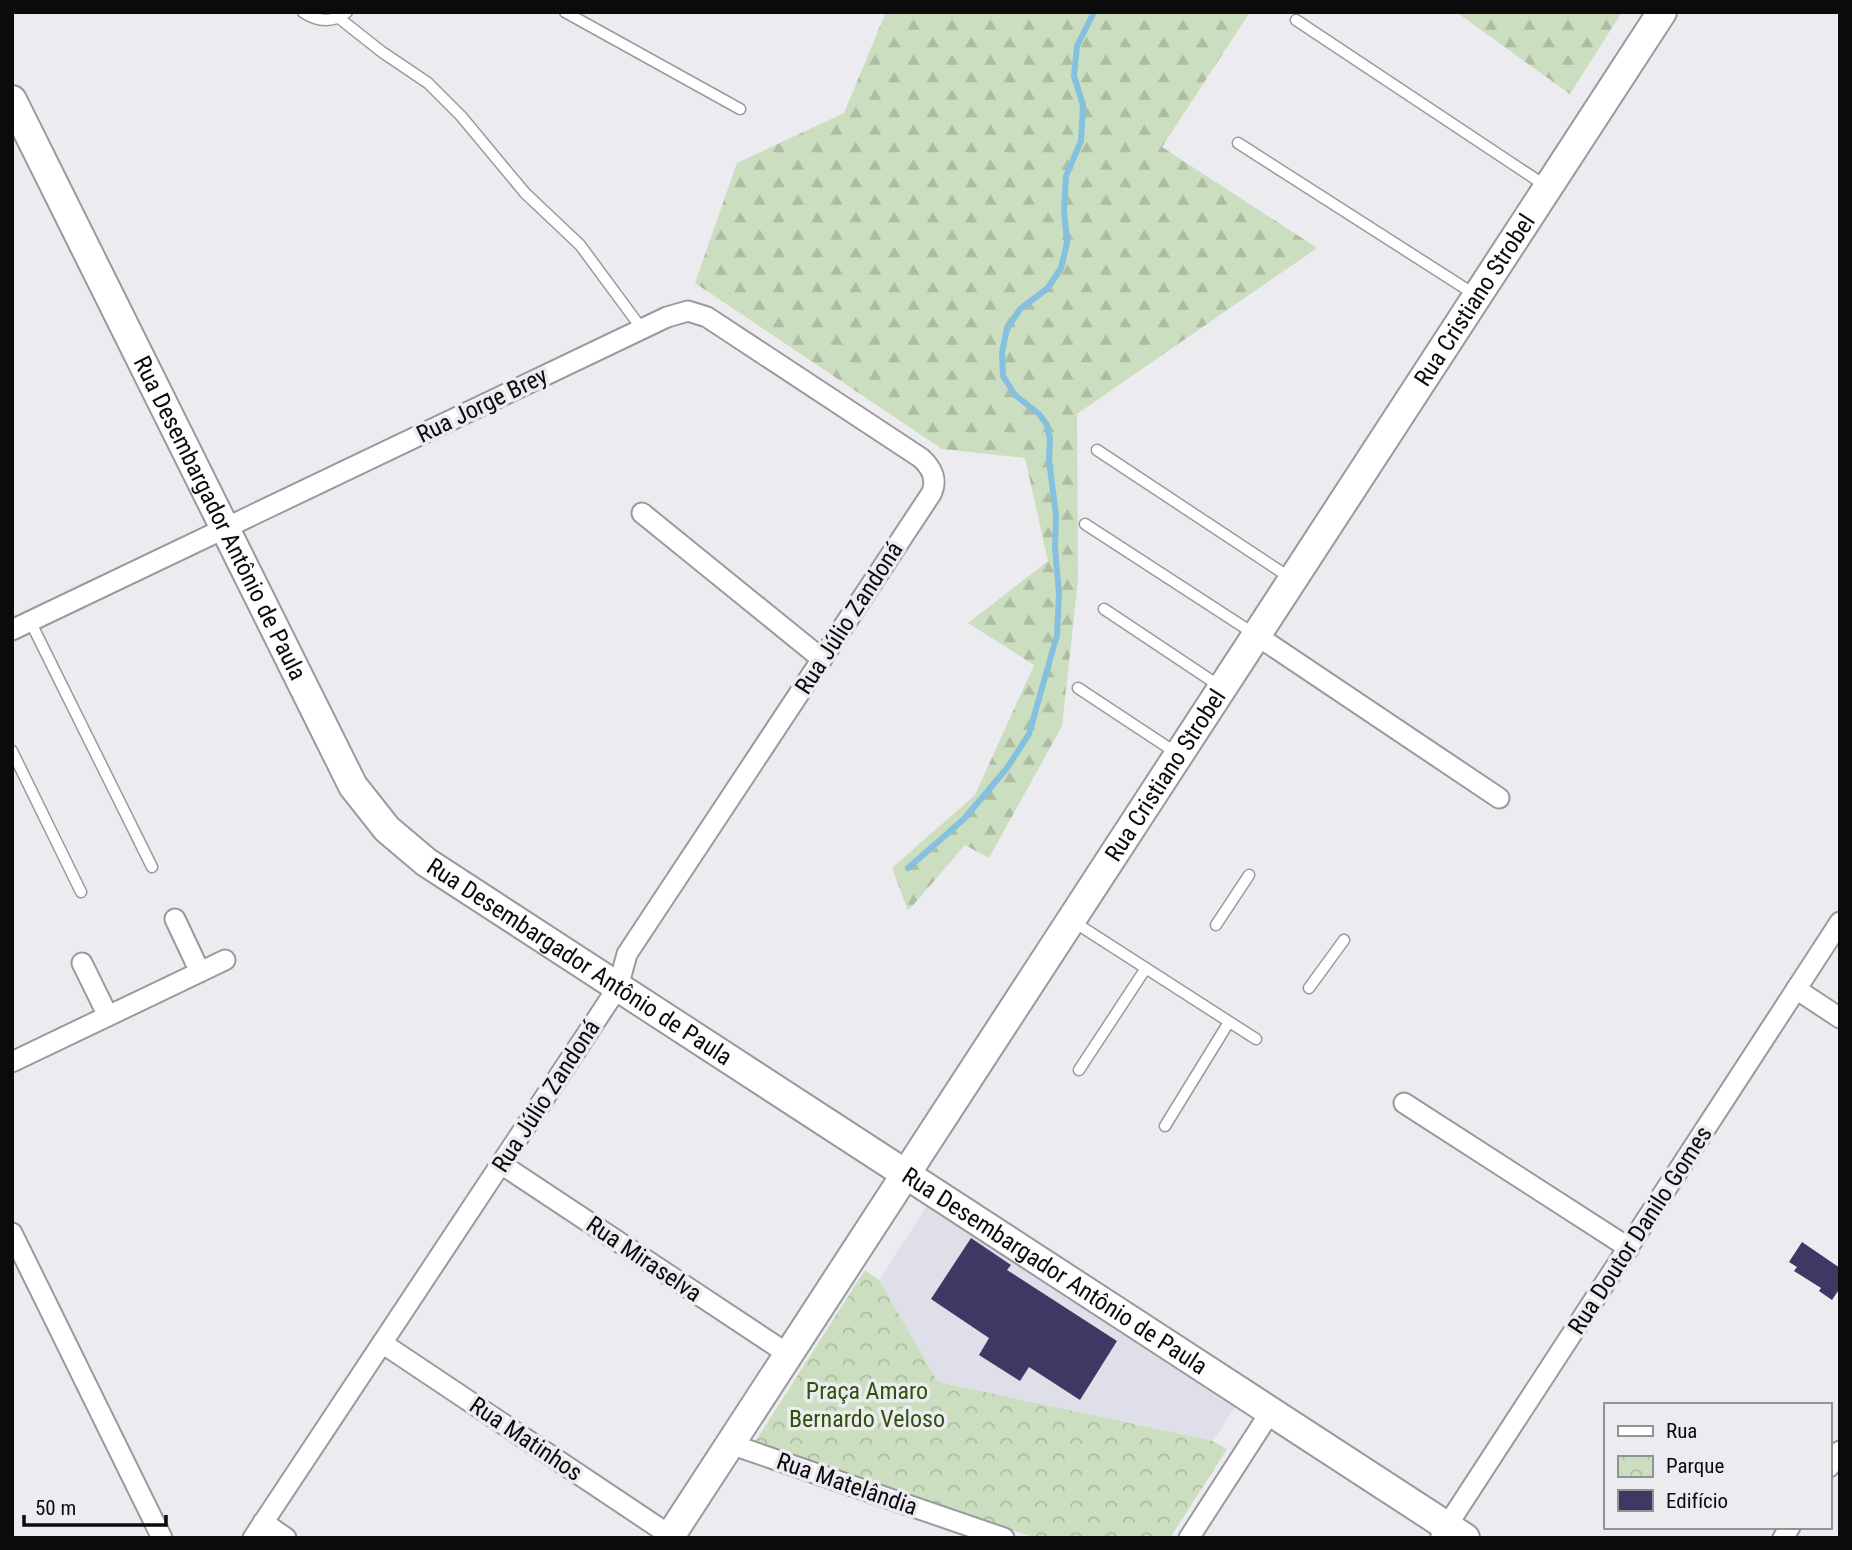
<svg xmlns="http://www.w3.org/2000/svg" width="1852" height="1550" font-family="'Roboto Condensed',sans-serif">
<style>
.built{fill:#dfdfe9}
.forest{fill:url(#forest-firs)}
.park{fill:url(#park-crowns)}
.lines{fill:none;stroke-linecap:round;stroke-linejoin:round}
.stream{stroke:#85c1df;stroke-width:6}
.building{fill:#3d3864}
.service-casing{stroke:#9a9a9d;stroke-width:13}
.minor-casing{stroke:#9a9a9d;stroke-width:23}
.secondary-casing{stroke:#9a9a9d;stroke-width:32}
.service{stroke:#fff;stroke-width:10}
.minor{stroke:#fff;stroke-width:19}
.secondary{stroke:#fff;stroke-width:28}
.labels{text-anchor:middle;dominant-baseline:central;stroke-width:7;stroke-linejoin:round;paint-order:stroke}
.street-label{font-size:24px;fill:#0b0b0c;stroke:#ececf0}
.park-label{font-size:24px;fill:#2f5209;stroke:#ececf0}
</style>
<defs>
<pattern id="forest-firs" width="22" height="20" patternUnits="userSpaceOnUse" patternTransform="scale(1.75)"><rect width="22" height="20" fill="#cbdebf"/><path d="M5 1l3.5 6h-7zM16 11l3.5 6h-7z" fill="#adbda3"/></pattern>
<pattern id="park-crowns" width="20" height="18" patternUnits="userSpaceOnUse" patternTransform="scale(1.75)"><rect width="20" height="18" fill="#cbdebf"/><path d="M2 6a3 3 0 1 1 6 0M12 15a3 3 0 1 1 6 0" fill="none" stroke="#adbda3"/></pattern>
</defs>
<rect width="100%" height="100%" fill="#ececf0"/>
<path class="built" d="M927 1206 1237 1404 1213 1441 938 1382 879 1280Z"/>
<path class="forest" d="M883 12H1250L1162 147 1317 248 1077 414 1078 580 1062 726 989 858 965 845 908 911 892 868 975 795 1034 665 968 623 1048 561 1025 458 942 449 695 283 737 163 844 113 885 14Z
M1456 12H1622L1570 94Z"/>
<path class="park" d="M865 1270 879 1280 938 1382 1213 1441 1227 1449 1170 1538H1036L753 1445Z"/>
<g class="lines">
<path class="stream" d="M908 868 964 819 1007 768 1029 734 1057 635 1059 594 1055 548 1056 515 1049 460 1050 439 1047 425 1039 414 1015 395 1003 376 1002 352 1007 329 1020 309 1048 288 1061 268 1067 243 1064 209 1066 176 1081 141 1083 105 1074 76 1077 46 1094 12"/>
</g>
<path class="building" d="M971 1238 1011 1265 1007 1270 1117 1341 1080 1400 1029 1367 1020 1381 979 1355 989 1338 931 1299Z
M1802 1242 1840 1268V1288L1832 1300 1819 1291 1821 1288 1794 1271 1797 1267 1789 1262Z"/>
<g class="lines">
<g class="service-casing">
<path id="service" d="M303 12C318 22 333 23 347 12
M565 12 740 109
M339 18 382 52 428 83 461 116 525 193 580 245 642 329
M1296 20 1546 186
M1238 143 1474 294
M1097 450 1292 579
M1085 524 1256 635
M1104 609 1221 687
M30 621 152 867
M1078 688 1178 754
M12 751 81 892
M1074 922 1256 1039
M1216 925 1249 875
M1309 988 1344 940
M1079 1070 1146 968
M1165 1126 1229 1022"/>
</g>
<g class="minor-casing">
<path id="minor" d="M642 513 822 659
M12 630 667 317 688 311 707 317 921 458C932 468 938 480 931 494L627 954 618 987 253 1538
M1256 635 1499 798
M175 919 200 972
M82 963 108 1016
M1796 989 1840 1018
M12 1062 225 960
M1404 1103 1629 1248
M501 1164 788 1354
M12 1233 162 1538
M382 1343 671 1536
M730 1444 1004 1538
M1829 1467 1840 1451
M263 1522 286 1538
M1441 1535 1840 922
M1189 1538 1271 1411
M1783 1538 1790 1527"/>
</g>
<g class="secondary-casing">
<g id="secondary">
<path id="s1" d="M12 100 353 786 387 829 426 862 1465 1538"/>
<path id="s2" d="M669 1538 1662 12"/>
</g>
</g>
<use href="#service" class="service"/>
<use href="#minor" class="minor"/>
<use href="#secondary" class="secondary"/>
</g>
<g class="labels">
<g class="street-label">
<text stroke="none"><textPath href="#s2" startOffset="1477">Rua Cristiano Strobel</textPath></text>
<text transform="translate(482 405) rotate(-26)">Rua Jorge Brey</text>
<text stroke="none"><textPath href="#s1" startOffset="467">Rua Desembargador Antônio de Paula</textPath></text>
<text transform="translate(849 618) rotate(-57)">Rua Júlio Zandoná</text>
<text stroke="none"><textPath href="#s2" startOffset="910">Rua Cristiano Strobel</textPath></text>
<text stroke="none"><textPath href="#s1" startOffset="1055">Rua Desembargador Antônio de Paula</textPath></text>
<text transform="translate(546 1096) rotate(-57)">Rua Júlio Zandoná</text>
<text transform="translate(1640 1230) rotate(-57)">Rua Doutor Danilo Gomes</text>
<text transform="translate(644 1259) rotate(34)">Rua Miraselva</text>
<text stroke="none"><textPath href="#s1" startOffset="1622">Rua Desembargador Antônio de Paula</textPath></text>
<text transform="translate(526 1439) rotate(34)">Rua Matinhos</text>
<text transform="translate(847 1484) rotate(19)">Rua Matelândia</text>
</g>
<g class="park-label">
<text x="867" y="1391">Praça Amaro<tspan x="867" dy="28">Bernardo Veloso</tspan></text>
</g>
</g>
<rect width="1852" height="1550" fill="none" stroke="#0b0b0c" stroke-width="28"/>
<rect x="1604" y="1403" width="228" height="126" fill="#ececf0" stroke="#929295" stroke-width="2"/>
<rect x="1618" y="1426" width="35" height="10" fill="#ffffff" stroke="#929295" stroke-width="2"/>
<text x="1666" y="1438" font-size="21" fill="#0b0b0c">Rua</text>
<rect x="1618" y="1456" width="35" height="21" fill="url(#park-crowns)" stroke="#929295" stroke-width="2"/>
<text x="1666" y="1473" font-size="21" fill="#0b0b0c">Parque</text>
<rect x="1618" y="1490" width="35" height="21" fill="#3d3864" stroke="#929295" stroke-width="2"/>
<text x="1666" y="1508" font-size="21" fill="#0b0b0c">Edifício</text>
<path d="M24 1515v10h142v-10" fill="none" stroke="#0b0b0c" stroke-width="3.5"/>
<text x="35" y="1515" font-size="21" fill="#0b0b0c" stroke="#ececf0" stroke-width="5" paint-order="stroke">50 m</text>
</svg>
